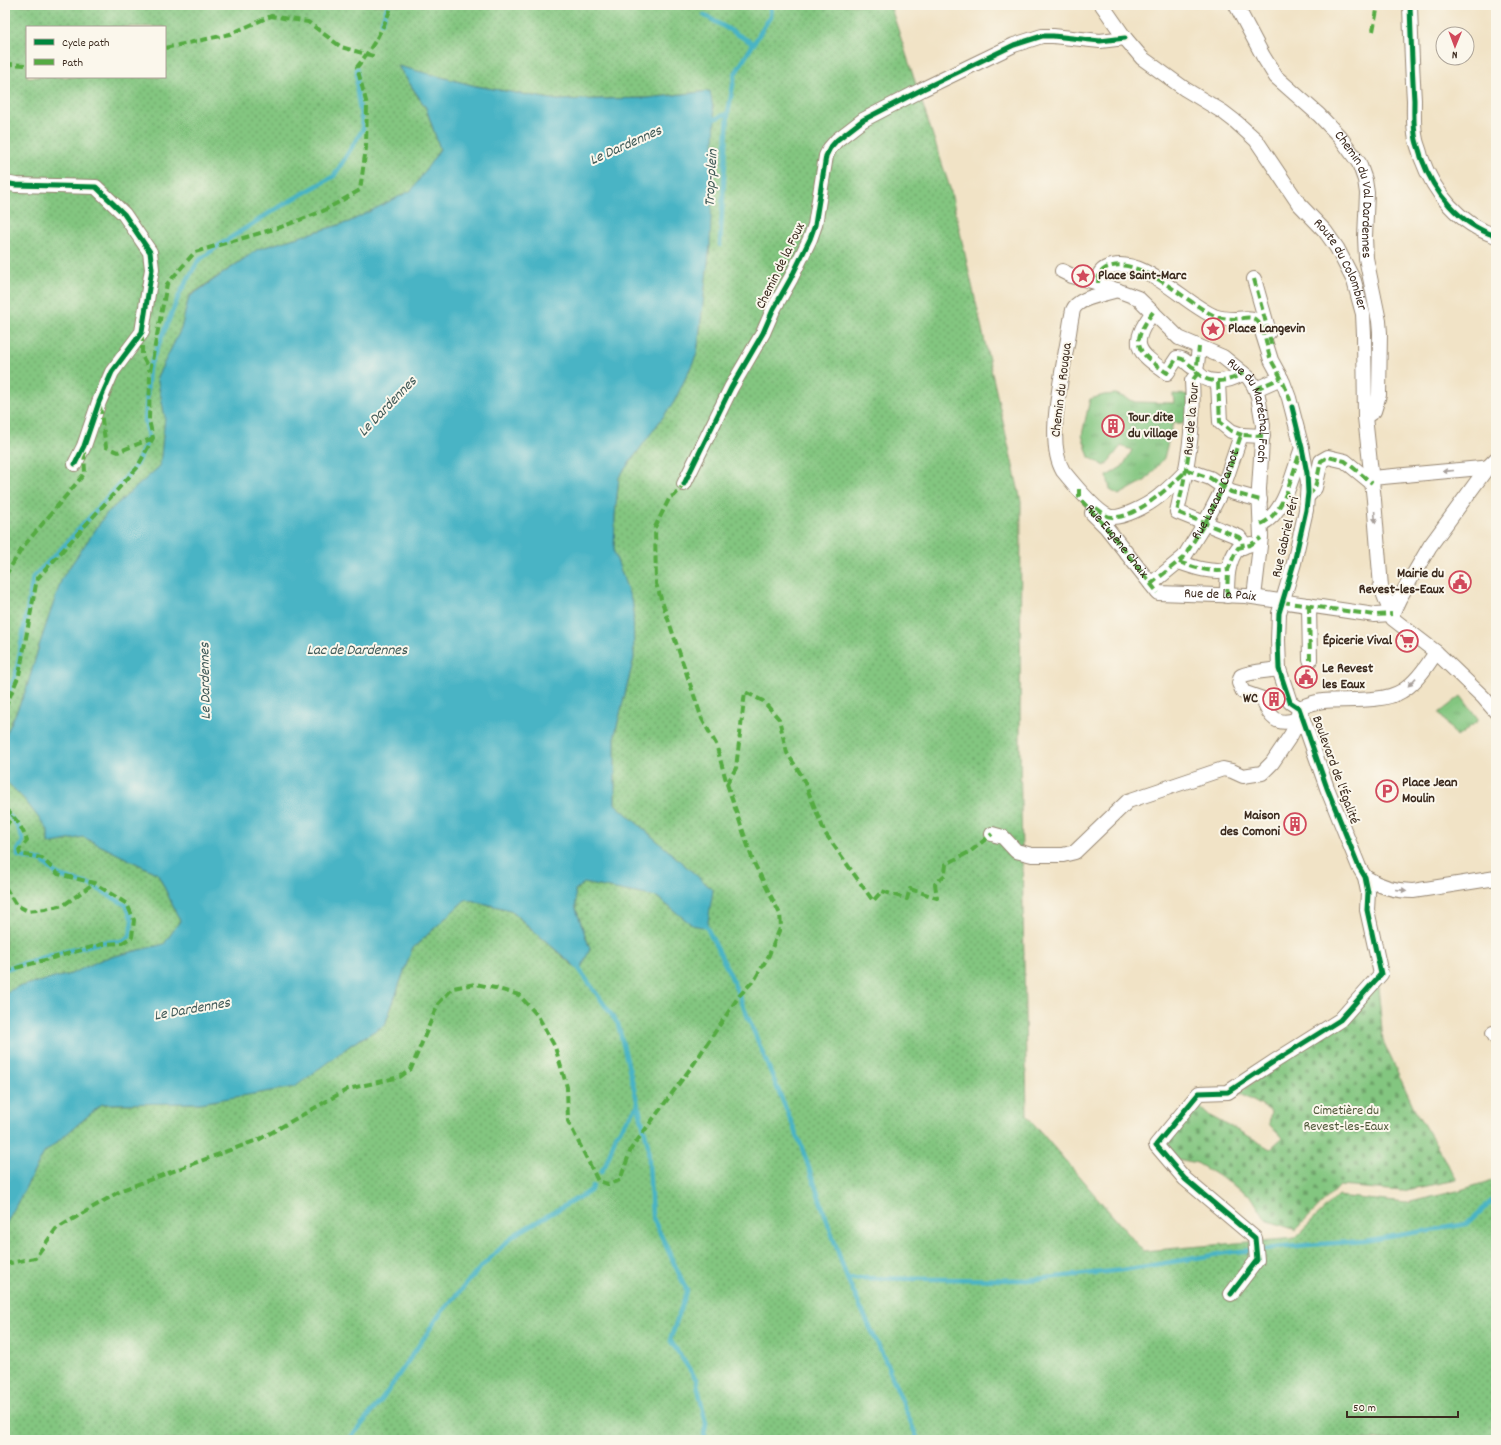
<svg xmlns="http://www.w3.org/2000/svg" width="1501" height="1445" font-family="Dekko,sans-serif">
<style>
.grass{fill:url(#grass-dots);stroke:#5f784f;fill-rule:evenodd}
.cemetery{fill:url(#cemetery-stones);stroke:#5f784f}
.park{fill:url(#park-tufts);stroke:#5f784f}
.water{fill:#48b4c5;stroke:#426f72}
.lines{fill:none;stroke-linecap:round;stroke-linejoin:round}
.stream{stroke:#48b4c5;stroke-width:4.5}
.minor-casing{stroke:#968672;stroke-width:16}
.minor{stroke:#fff;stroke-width:14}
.quiet{stroke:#55ab43;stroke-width:4;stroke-dasharray:8 4;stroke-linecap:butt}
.cycleway-casing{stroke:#fbf7ec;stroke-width:8}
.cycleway{stroke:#00873e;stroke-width:5}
.oneway{fill:#a79f9a}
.labels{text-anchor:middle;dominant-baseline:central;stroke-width:4;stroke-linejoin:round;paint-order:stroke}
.street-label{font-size:14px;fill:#3b2a1e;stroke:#fbf7ec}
.poi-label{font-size:14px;font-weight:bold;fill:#3b2a1e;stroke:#fbf7ec;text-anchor:start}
.park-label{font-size:14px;fill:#51593b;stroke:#fbf7ec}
.water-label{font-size:15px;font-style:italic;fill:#405a58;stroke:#fbf7ec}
</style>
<defs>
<pattern id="grass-dots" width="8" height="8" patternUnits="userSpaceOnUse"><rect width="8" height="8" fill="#83c680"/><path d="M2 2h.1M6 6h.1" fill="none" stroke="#6ca168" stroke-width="1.8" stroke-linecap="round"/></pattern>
<pattern id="cemetery-stones" width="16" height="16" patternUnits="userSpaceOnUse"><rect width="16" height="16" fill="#83c680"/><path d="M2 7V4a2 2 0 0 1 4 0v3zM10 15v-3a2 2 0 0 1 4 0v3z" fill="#6ca168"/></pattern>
<pattern id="park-tufts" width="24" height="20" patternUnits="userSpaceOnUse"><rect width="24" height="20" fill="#83c680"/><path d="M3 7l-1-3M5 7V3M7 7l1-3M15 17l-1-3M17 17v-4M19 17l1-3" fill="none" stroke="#6ca168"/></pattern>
</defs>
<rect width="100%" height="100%" fill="#fbf7ec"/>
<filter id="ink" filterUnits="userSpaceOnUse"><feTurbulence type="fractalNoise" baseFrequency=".025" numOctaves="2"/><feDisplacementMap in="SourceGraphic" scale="8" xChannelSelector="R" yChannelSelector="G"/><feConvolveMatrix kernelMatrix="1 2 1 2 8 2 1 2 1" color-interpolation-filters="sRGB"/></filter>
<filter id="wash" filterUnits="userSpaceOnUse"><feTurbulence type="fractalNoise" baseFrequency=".012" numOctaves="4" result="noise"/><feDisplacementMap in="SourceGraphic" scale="16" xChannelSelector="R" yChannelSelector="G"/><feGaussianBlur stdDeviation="0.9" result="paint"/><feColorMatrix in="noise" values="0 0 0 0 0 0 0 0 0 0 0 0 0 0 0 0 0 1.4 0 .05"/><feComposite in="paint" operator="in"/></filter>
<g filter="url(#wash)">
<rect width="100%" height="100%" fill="#f1e3c6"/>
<path class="grass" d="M5 5H890L950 188 1021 501 1020 750 1027 1116 1143 1251 1295 1238 1338 1196 1406 1203 1457 1191 1496 1179V1440H5V1226L44 1153 102 1104 200 1103 352 1044 385 1025 412 949 466 899 510 910 579 971 590 949 576 909 575 890 584 883 657 897 692 925 713 890 615 804V734L634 658 633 605 614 552 615 515 619 477 674 402 697 354 710 245 709 91 648 98 557 100 476 86 398 66 426 109 440 149 413 190 349 222 258 249 189 296 181 329 157 377 165 417 160 466 107 513 62 578 40 643 26 690 5 737ZM27 27H165V77H27Z
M5 767 6 781 24 799 48 830V844L83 837 158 874 180 921 164 944 103 959 71 974 17 987 5 993Z"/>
<path class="cemetery" d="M1378 986 1383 1041 1416 1112 1457 1180 1402 1191 1339 1186 1296 1230 1266 1220 1251 1196 1197 1163 1177 1159 1165 1145V1141L1194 1102 1208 1115 1252 1138 1270 1149 1282 1138 1269 1124 1271 1111 1239 1093Z"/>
<path class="park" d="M1116 394 1135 402 1174 403 1173 394 1190 395V423H1173L1164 458 1146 480 1119 495 1110 490 1107 476 1123 466 1132 450 1121 446 1105 466 1089 457 1082 435 1090 399 1104 395Z
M1461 696 1479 720 1457 737 1439 713Z"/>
<path class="water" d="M398 66 476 86 557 100 648 98 710 91 715 119 710 245 697 354 674 402 619 477 615 515 614 552 633 605 634 658 615 734V804L713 890 707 928 692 925 657 897 584 883 575 890 576 909 590 949 580 971 510 910 466 899 412 949 385 1025 352 1044 295 1087 200 1103 102 1104 44 1153 5 1226V993L17 987 71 974 103 959 164 944 180 921 158 874 83 837 48 844V830L24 799 6 781 5 737 26 690 40 643 62 578 107 513 160 466 165 417 157 377 181 329 189 297 258 249 349 222 412 190 440 149 426 108Z"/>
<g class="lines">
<path class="stream" d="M704 15 754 44
M382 22 388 5
M710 121 728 113 735 74 770 17 771 5
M720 245 728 113
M5 701 16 674 33 577 61 549 135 467 149 437 145 421 149 368 180 293 198 261 221 244 274 210 334 176 363 129 357 92V67
M5 812C15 820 20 829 23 841L18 850V856L42 861 59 876 91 885 126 905 132 920 130 936 123 941 103 942 51 955 5 969
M703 924 707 928 730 974 801 1145 847 1278 886 1362 918 1440
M577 966 618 1024 648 1145 652 1216 687 1291 670 1340 696 1379 706 1423 703 1440
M601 1172 606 1164 616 1135 638 1105
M847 1278 1027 1280 1123 1270 1232 1252 1307 1245 1364 1241 1467 1224 1496 1197
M349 1440 383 1398 440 1314 480 1268 514 1235 590 1191 593 1186"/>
</g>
</g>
<g filter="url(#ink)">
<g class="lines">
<g class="minor-casing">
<g id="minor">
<path id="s1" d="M1102 5 1125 38 1142 58 1185 89 1223 112 1236 122 1256 140 1299 204 1325 231 1337 248 1354 281 1363 314 1364 335 1365 417 1374 500 1381 587 1393 619 1436 652 1483 697 1496 712"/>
<path id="s2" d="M1236 5 1263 56 1276 77 1319 115 1340 137 1359 163 1365 180 1367 193 1365 237 1366 258 1379 321 1380 333 1379 395 1374 411 1365 417"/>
<path d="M1410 5C1411 37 1412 68 1414 100 1414 113 1413 127 1416 140 1417 145 1420 151 1421 157 1434 193 1459 224 1496 236"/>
<path d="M5 183 16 185 96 187 124 214 150 252 152 269 142 332 112 372 99 402 84 446 75 464"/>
<path id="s3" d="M1062 271 1072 276 1095 282 1138 298 1179 338 1223 357 1249 378 1254 386 1258 396 1263 425 1259 489 1261 537 1254 597"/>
<path d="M1254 279 1269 332"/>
<path d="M1098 283C1098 276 1100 271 1106 268 1141 252 1184 304 1214 316 1221 319 1228 319 1235 319 1245 319 1253 315 1260 325L1271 360 1283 382 1289 398 1302 448 1308 482 1306 510 1294 563 1279 613 1278 640 1279 669 1290 702 1299 708 1327 788 1359 867 1365 877 1368 892 1367 910 1381 974 1340 1020 1275 1061 1228 1092 1199 1093 1156 1145 1185 1179 1255 1238 1257 1260 1231 1294"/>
<path d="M1117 290C1104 295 1078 297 1073 310 1070 323 1069 336 1066 350 1061 381 1046 443 1063 471 1072 482 1096 511 1108 516 1119 521 1148 505 1158 497 1168 489 1178 480 1187 470L1210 478 1231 492 1260 500"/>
<path d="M1153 312C1128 346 1138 352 1167 373L1177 358C1186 358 1188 366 1195 368L1197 365 1199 347"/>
<path d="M1195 368C1203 387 1230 382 1243 373"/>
<path d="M1198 373 1192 381C1195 426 1187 469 1177 512L1239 537 1242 541 1243 547"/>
<path d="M1218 382 1220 422 1231 431 1242 435"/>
<path d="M1256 389 1281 378"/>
<path d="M1372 478 1492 467"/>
<path d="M684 484 731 388 763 333 773 310 791 278 810 239 815 225 826 156 830 148 837 140 863 120 923 89 1014 45 1042 36H1053L1100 41 1125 38"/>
<path d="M1309 495 1315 488 1321 461 1328 457 1345 461 1372 483"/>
<path id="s4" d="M1092 513 1106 527 1158 593 1246 596 1375 615 1392 614"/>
<path d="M1261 524C1286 513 1293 471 1302 448"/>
<path d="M1179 562C1195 568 1211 573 1228 570"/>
<path d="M1151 584 1184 557 1205 523 1223 488 1240 438 1242 435 1263 436"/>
<path d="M1227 596C1227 579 1227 562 1238 548L1251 544"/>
<path d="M1309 605 1310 660"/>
<path d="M1392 614 1399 599 1430 546 1487 468 1496 459"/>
<path d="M1279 669C1267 671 1251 671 1241 676L1239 683 1243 692 1263 699C1269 717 1277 727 1297 719"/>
<path d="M1299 708C1307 705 1314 702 1323 701 1345 699 1383 703 1402 691 1416 683 1428 665 1436 652"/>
<path d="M992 834 1003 837 1016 851 1032 855H1063L1075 852 1128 801 1223 769 1232 771 1243 776 1262 773 1272 763 1291 735 1296 725 1299 709"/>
<path d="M1365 877C1380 887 1395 891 1413 891L1496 878"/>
<path d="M1493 1033 1496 1038"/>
</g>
</g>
<use href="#minor" class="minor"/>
<g class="quiet">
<path d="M1373 31 1378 5"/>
<path d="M165 48 230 34 271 16 308 22 341 47 377 57"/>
<path d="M5 64 27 65"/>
<path d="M1254 279 1269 334 1272 348"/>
<path d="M1098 283C1098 276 1100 271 1106 268 1137 254 1183 299 1209 313 1217 318 1226 319 1235 319 1242 319 1250 315 1256 320 1265 327 1266 344 1269 354 1271 362 1276 368 1280 376 1285 386 1289 396 1292 407"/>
<path d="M1153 312C1128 346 1138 352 1167 373L1177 358C1186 358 1188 366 1195 368L1197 365 1199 347"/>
<path d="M142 334V356L150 371"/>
<path d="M1196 371C1207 386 1230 382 1243 373"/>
<path d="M1198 373 1192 381C1195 426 1187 469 1177 512L1239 537 1242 541 1243 547"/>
<path d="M1218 382 1220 422 1231 431 1242 435"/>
<path d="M1256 389 1281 378"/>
<path d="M100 406 106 447 118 452 153 438"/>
<path id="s5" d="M1079 489V496L1083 502 1106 527 1158 593"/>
<path d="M1308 496 1315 488 1321 461 1328 457 1345 461 1372 483"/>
<path d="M1096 508C1101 511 1105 517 1112 517 1134 520 1172 485 1187 470L1210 478 1231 492 1260 500"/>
<path d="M1261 524C1286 513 1292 472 1301 450"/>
<path d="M1179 562C1195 568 1211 573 1228 570"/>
<path d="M5 576 23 547 85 473 84 450"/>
<path id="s6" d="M1151 584 1184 557 1205 523 1223 488 1240 438 1242 435 1263 436"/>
<path d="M1227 596 1228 570 1236 551 1238 548 1250 545 1261 538"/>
<path d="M1282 602 1375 615 1392 614"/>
<path d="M1309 605 1310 660"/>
<path d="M5 708 19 675 37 579 137 468 153 438 149 420 150 371 167 284 195 252 281 227 323 211 360 190 366 148 367 105 357 67C372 48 384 28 392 5"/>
<path d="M727 784 736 768 745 692 763 701 779 719 787 753 802 776 825 833 873 901 882 891 907 899 910 889 937 898 935 884 945 875 946 864 971 851 992 834"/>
<path d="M5 809C16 818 22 827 27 841L19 850 20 854 42 858 58 874 94 883 127 904 134 920 132 937 122 943 103 944 5 971"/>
<path d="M5 827 13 816"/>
<path d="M5 887 16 905 28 911 45 909 64 905 94 883"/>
<path d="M5 1264 35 1258 56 1229 122 1190 260 1139 348 1089 400 1077 411 1069 438 1004 453 988 475 984 495 988 519 995 538 1016 555 1047 567 1087 568 1121 598 1181 608 1184 620 1180 631 1149 695 1062 739 996 755 979 769 955 781 926 780 914 753 861 727 784 716 744 702 719 656 584 655 527 670 497 675 495 684 484"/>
</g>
<g class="cycleway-casing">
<path id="cycleway" d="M1410 5C1411 37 1412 68 1414 100 1414 113 1413 127 1416 140 1417 145 1420 151 1421 157 1434 193 1459 224 1496 236
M5 183 16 185 96 187 124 214 150 252 152 269 142 332 112 372 99 402 84 446 75 464
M684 484 731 388 763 333 773 310 791 278 810 239 815 225 826 156 830 148 837 140 863 120 923 89 1014 45 1042 36H1053L1100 41 1125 38
M1231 1294 1257 1260 1255 1238 1185 1179 1156 1145 1199 1093 1228 1092 1275 1061 1340 1020 1381 974 1367 910 1368 892 1365 877 1359 867 1327 788 1299 708 1290 702 1279 669 1278 640 1279 613 1294 563 1306 510 1308 493 1307 473 1302 448 1292 407"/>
</g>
<use href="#cycleway" class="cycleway"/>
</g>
<defs><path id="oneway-solid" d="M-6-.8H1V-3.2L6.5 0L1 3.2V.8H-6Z"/></defs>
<g class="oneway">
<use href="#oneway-solid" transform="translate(1448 471) rotate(175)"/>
<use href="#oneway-solid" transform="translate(1375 517) rotate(86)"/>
<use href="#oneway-solid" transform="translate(1412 682) rotate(133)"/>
<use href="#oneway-solid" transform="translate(1401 890) rotate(5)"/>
</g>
</g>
<defs>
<g id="sight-ring" transform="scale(1.15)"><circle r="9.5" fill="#fbf7ec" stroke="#d1495b" stroke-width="1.5"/><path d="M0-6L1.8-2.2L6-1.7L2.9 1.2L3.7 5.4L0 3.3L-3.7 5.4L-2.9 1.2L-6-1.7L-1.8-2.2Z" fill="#d1495b"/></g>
<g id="building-ring" transform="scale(1.15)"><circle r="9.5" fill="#fbf7ec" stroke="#d1495b" stroke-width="1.5"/><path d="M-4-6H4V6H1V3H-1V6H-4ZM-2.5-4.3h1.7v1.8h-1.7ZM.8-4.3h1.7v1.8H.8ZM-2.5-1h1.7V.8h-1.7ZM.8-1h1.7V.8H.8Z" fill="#d1495b"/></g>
<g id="civic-ring" transform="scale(1.15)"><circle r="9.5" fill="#fbf7ec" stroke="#d1495b" stroke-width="1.5"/><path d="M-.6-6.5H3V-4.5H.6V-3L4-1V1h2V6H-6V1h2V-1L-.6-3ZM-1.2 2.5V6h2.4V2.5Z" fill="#d1495b"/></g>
<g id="supermarket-ring" transform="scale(1.15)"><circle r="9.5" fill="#fbf7ec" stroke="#d1495b" stroke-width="1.5"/><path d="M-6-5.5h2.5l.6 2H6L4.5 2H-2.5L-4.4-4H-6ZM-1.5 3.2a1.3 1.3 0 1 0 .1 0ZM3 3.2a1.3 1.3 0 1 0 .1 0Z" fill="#d1495b"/></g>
<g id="parking-ring" transform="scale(1.15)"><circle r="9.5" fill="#fbf7ec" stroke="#d1495b" stroke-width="1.5"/><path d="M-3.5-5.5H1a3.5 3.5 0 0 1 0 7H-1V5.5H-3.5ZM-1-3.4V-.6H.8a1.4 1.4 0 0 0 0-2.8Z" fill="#d1495b"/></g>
</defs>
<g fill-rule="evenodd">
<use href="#sight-ring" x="1083" y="276"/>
<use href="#sight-ring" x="1213" y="329"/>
<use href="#building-ring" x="1113" y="426"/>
<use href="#civic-ring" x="1460" y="582"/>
<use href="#supermarket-ring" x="1407" y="641"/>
<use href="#civic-ring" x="1306" y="677"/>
<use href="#building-ring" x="1274" y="699"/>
<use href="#parking-ring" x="1387" y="791"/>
<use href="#building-ring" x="1295" y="824"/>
</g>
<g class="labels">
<g class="street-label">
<text stroke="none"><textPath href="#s2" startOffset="232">Chemin du Val Dardennes</textPath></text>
<text transform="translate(781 266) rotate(-64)">Chemin de la Foux</text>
<text stroke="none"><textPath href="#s1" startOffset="359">Route du Colombier</textPath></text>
<text transform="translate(1062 390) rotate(-83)">Chemin du Rouqua</text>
<text stroke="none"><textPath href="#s3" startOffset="250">Rue du Maréchal Foch</textPath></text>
<text transform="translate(1192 419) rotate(-85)">Rue de la Tour</text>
<text stroke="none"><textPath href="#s6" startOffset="113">Rue Lazare Carnot</textPath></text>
<text transform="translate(1286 537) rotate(-77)">Rue Gabriel Péri</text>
<text stroke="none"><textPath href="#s5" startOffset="66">Rue Eugène Chaix</textPath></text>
<text stroke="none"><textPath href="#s4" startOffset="166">Rue de la Paix</textPath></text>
<text transform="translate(1335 770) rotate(70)">Boulevard de l'Égalité</text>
</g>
<g class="poi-label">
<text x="1098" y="276">Place Saint-Marc</text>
<text x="1228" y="329">Place Langevin</text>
<text x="1128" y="418">Tour dite<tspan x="1128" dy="16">du village</tspan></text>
<text x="1444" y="574" text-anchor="end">Mairie du<tspan x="1444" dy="16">Revest-les-Eaux</tspan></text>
<text x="1392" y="641" text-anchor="end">Épicerie Vival</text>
<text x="1322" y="669">Le Revest<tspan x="1322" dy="16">les Eaux</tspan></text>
<text x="1258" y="699" text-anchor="end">WC</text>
<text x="1402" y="783">Place Jean<tspan x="1402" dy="16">Moulin</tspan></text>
<text x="1280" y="816" text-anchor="end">Maison<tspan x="1280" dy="16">des Comoni</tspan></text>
</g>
<g class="park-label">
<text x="1346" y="1111">Cimetière du<tspan x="1346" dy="16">Revest-les-Eaux</tspan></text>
</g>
<g class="water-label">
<text transform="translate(626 146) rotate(-24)">Le Dardennes</text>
<text transform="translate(712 178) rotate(-87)">Trop-plein</text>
<text transform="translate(388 407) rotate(-46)">Le Dardennes</text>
<text x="357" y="651">Lac de Dardennes</text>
<text transform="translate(206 681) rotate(-91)">Le Dardennes</text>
<text transform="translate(192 1010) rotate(-10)">Le Dardennes</text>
</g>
</g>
<rect width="1501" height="1445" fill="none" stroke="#fbf7ec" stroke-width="20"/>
<rect x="26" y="26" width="140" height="52" fill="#fbf7ec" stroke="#aea59a"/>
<rect x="34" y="39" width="20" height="6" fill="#00873e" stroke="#aea59a"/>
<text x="62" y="46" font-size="12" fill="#3b2a1e">Cycle path</text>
<rect x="34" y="59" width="20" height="6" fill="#55ab43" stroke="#aea59a"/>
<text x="62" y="66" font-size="12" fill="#3b2a1e">Path</text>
<g transform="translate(1455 46) rotate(181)"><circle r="19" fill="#fbf7ec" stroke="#aea59a"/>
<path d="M0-3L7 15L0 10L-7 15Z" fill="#d1495b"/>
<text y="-6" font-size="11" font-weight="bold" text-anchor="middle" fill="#3b2a1e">N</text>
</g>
<path d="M1347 1411v6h111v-6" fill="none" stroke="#3b2a1e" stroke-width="2"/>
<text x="1353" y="1411" font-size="12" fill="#3b2a1e" stroke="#fbf7ec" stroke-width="3" paint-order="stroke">50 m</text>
</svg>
